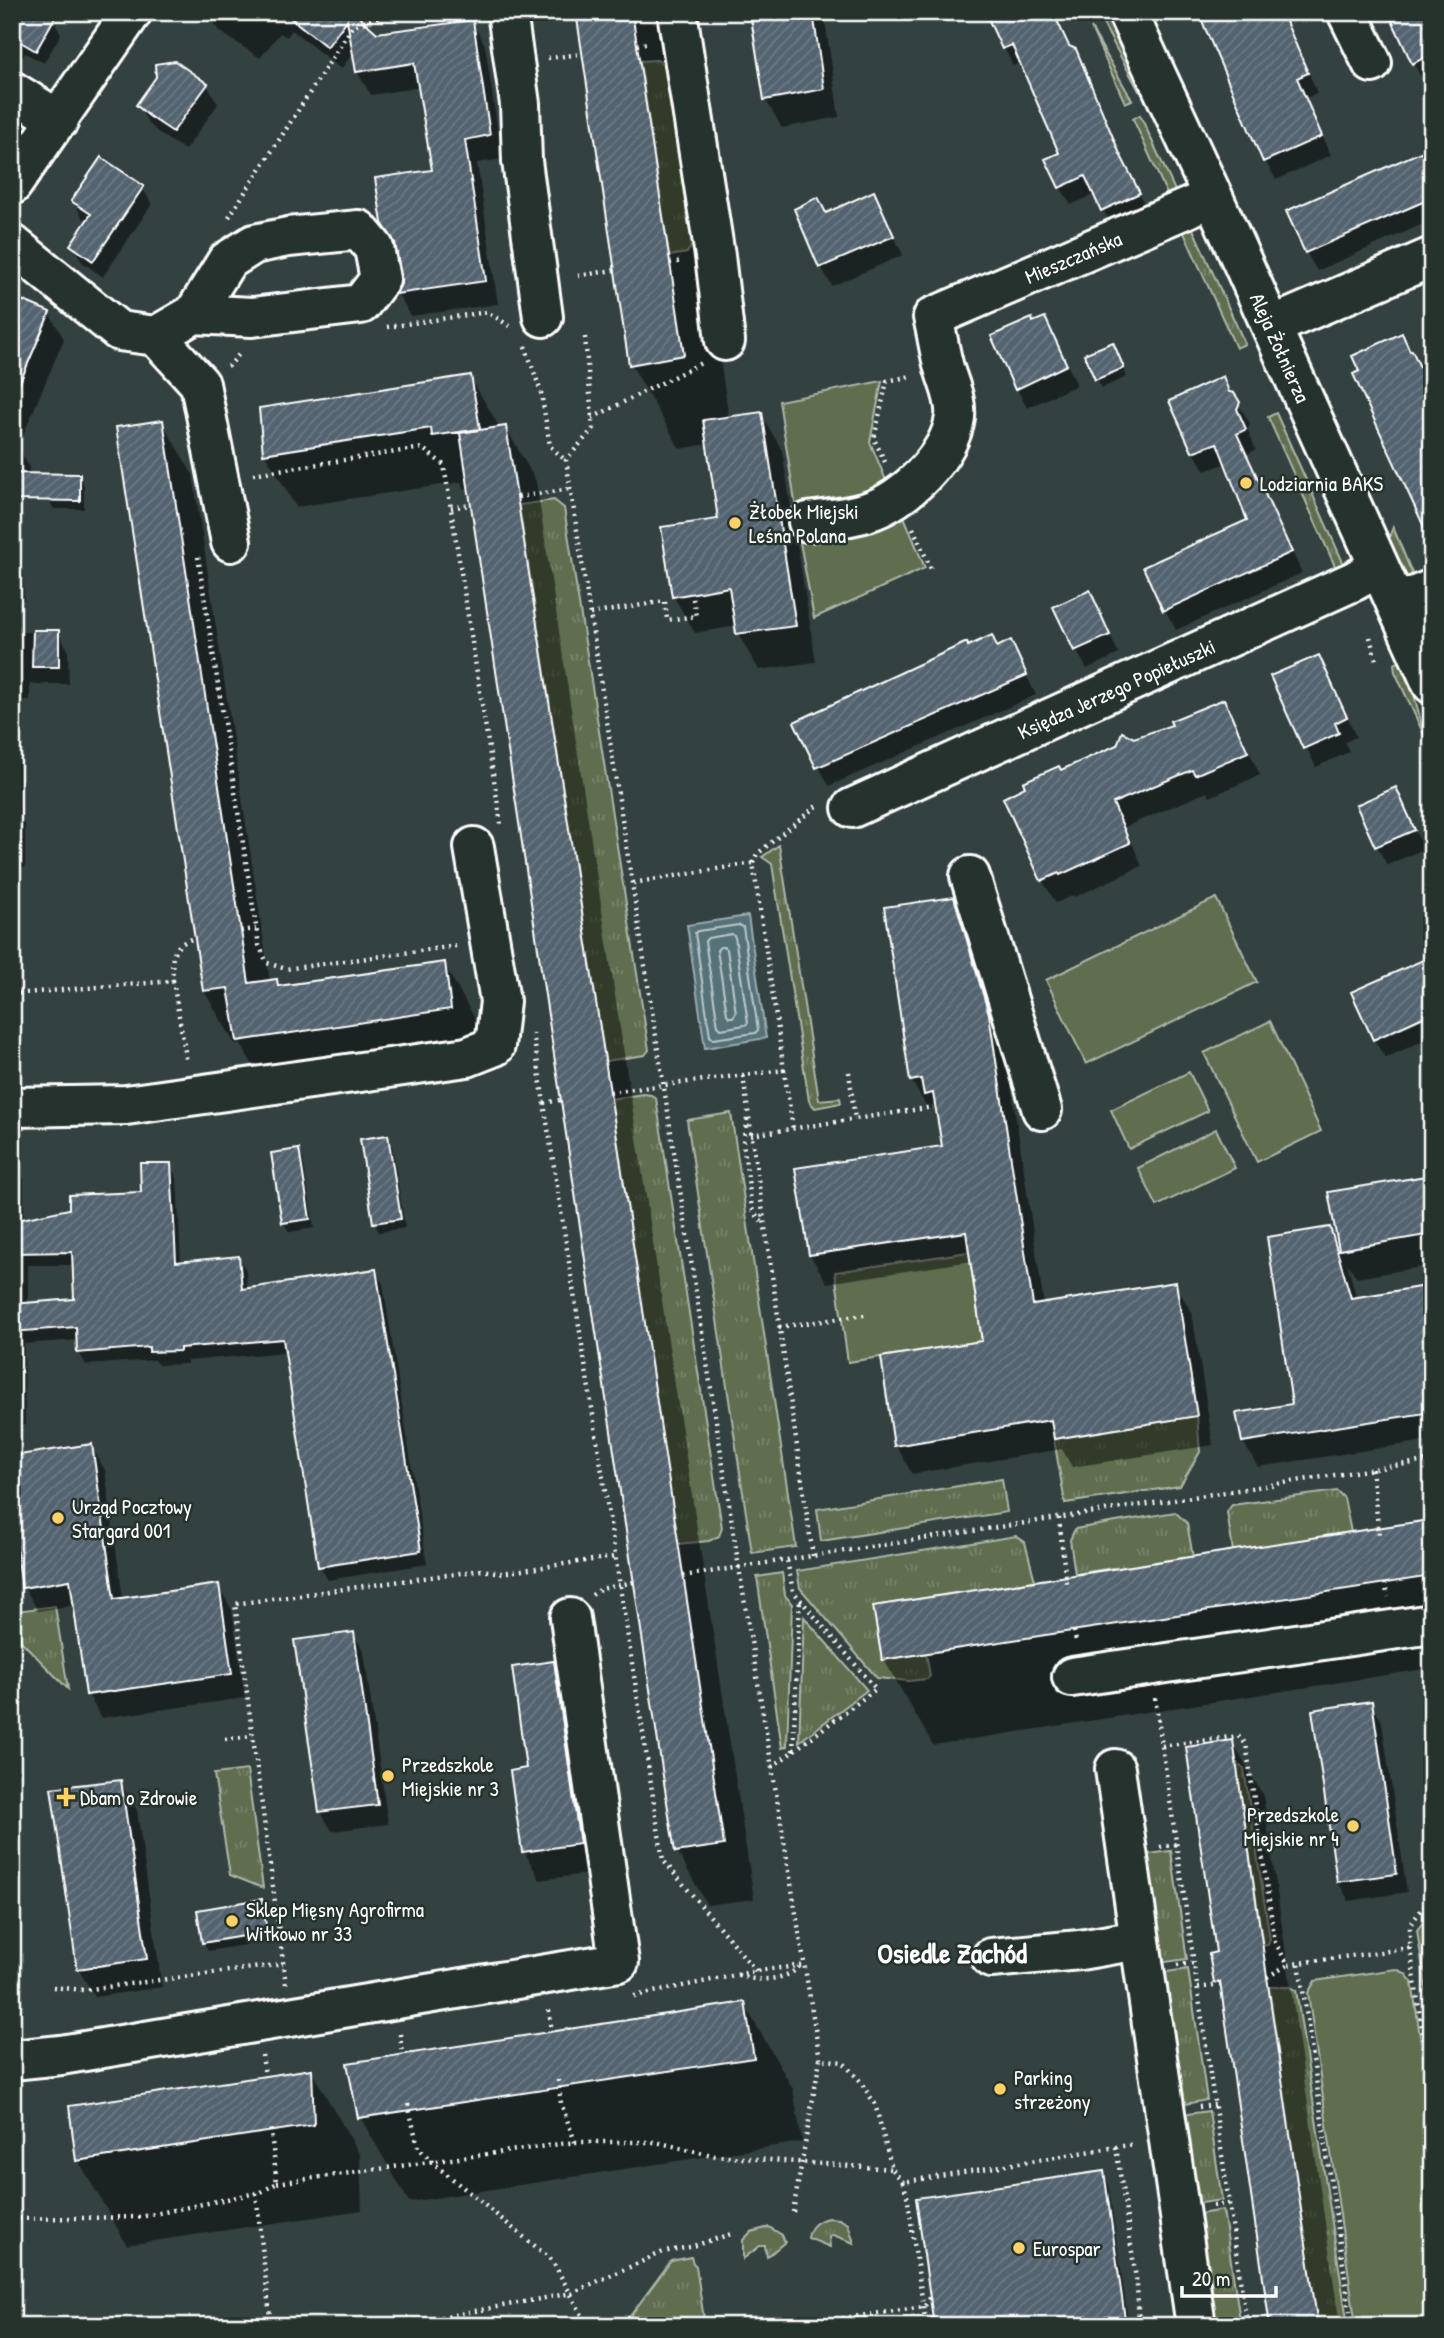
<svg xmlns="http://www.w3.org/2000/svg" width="1444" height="2338" font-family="'Patrick Hand',sans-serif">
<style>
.grass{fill:url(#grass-tufts);stroke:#afb6a8;stroke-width:2}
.park{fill:#5f6e50;stroke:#afb6a8;stroke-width:2}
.water{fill:#567279;stroke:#9aaaaf;stroke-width:2}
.shadow{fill:#0007;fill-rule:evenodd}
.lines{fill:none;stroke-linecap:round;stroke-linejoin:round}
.shore{stroke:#bbc7c9;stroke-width:2}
.building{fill:url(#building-hatch);stroke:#fff;stroke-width:2}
.minor-casing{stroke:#fff;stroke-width:44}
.path{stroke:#fff;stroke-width:4.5;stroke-dasharray:2 5;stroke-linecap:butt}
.minor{stroke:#26332d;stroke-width:38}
.poi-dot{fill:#ffd166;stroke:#26332d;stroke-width:2.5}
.labels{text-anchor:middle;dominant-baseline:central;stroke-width:5;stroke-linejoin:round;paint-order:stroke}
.street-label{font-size:21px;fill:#fff;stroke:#26332d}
.poi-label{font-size:21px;fill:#fff;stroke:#26332d;text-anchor:start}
.district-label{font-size:28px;font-weight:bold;fill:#fff;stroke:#26332d}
</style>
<defs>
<pattern id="grass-tufts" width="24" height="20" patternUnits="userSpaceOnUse" patternTransform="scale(1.75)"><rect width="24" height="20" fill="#5f6e50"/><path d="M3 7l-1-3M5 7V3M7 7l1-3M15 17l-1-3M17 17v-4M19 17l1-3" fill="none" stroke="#77846a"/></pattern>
<pattern id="building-hatch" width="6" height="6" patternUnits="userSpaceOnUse" patternTransform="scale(1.75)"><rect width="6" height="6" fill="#53636f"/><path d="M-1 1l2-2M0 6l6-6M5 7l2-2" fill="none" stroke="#6d7a85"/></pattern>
</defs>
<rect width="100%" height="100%" fill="#344141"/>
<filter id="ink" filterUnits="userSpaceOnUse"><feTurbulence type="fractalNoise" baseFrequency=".0143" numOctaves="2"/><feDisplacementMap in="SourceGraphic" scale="14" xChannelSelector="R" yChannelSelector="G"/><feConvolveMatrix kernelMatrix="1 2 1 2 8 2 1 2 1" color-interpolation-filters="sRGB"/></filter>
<g filter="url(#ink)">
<path class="grass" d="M1102 22 1112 23 1144 83 1139 91Z
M1091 28 1132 100 1125 103Z
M657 60 666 66 693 243 687 253 669 256 640 61Z
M1140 115 1178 197 1170 201 1133 119Z
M1189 220 1245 344 1236 348 1180 224Z
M1276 413 1346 569 1338 573 1268 417Z
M554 500 564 508 649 1050 645 1055 605 1061 519 505Z
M1393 527 1416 583C1400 572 1394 560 1387 543Z
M1403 660 1407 668 1425 737 1395 672 1394 664Z
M779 845 819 1100 840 1098 841 1103 815 1108 809 1101 772 864 762 857Z
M643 1094 651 1095 656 1098 722 1528 719 1536 709 1541 678 1544 610 1099Z
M731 1113 796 1547 752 1553 687 1120Z
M1197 1416 1200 1452 1180 1486 1065 1503 1054 1439Z
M1002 1479 1007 1512 821 1541 817 1509Z
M1337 1491 1344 1498 1351 1532 1311 1538 1272 1552 1270 1545 1233 1551 1227 1512 1232 1505Z
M1175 1512 1187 1523 1193 1557 1155 1562 1115 1576 1113 1568 1075 1574 1070 1540 1075 1529Z
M1016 1536 1025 1542 1035 1581 998 1586V1594L955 1593 874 1606 882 1660 926 1653 930 1676 927 1679 909 1681 877 1678 800 1588 797 1571Z
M782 1573 785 1595 792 1604 787 1746 782 1748 757 1577Z
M55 1606 68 1689 20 1640 16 1611Z
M804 1617 867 1690 799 1742Z
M1236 1763 1244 1769 1270 1939 1268 1945 1263 1946Z
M247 1770 263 1888 230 1875 214 1774Z
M1171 1851 1187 1959 1158 1963 1142 1855Z
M1432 1911V2030L1417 1930Z
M1188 1969 1207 2100 1179 2105 1159 1973Z
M1269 1987H1290L1296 1990 1348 2326H1318Z
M1209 2111 1222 2200 1193 2204 1180 2115Z
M1223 2210 1241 2326H1211L1194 2215Z
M828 2218 839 2219 848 2224 854 2243 833 2235 829 2236 830 2247 808 2238C810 2226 816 2221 828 2218Z
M769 2227 782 2235 785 2242 767 2257 765 2246H760L743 2259V2240L751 2232Z
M691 2257 693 2263 696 2266 705 2326H626L625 2323 671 2261Z"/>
<path class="park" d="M882 381 870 442 888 485 855 501 796 508 779 401Z
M901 509 925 568 814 618 799 537Z
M1216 898 1257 982 1086 1064 1046 980Z
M1270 1021 1321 1131 1257 1162 1204 1053Z
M1189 1072 1208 1111 1129 1149 1111 1110Z
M1216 1129 1235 1168 1157 1206 1138 1168Z
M969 1252 982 1341 848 1362 835 1272Z
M1396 1969 1405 1973 1412 1982 1432 2117V2326H1356L1308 1993 1315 1981Z"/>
<path class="water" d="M748 916 766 1038 705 1048 687 925Z"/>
<path class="shadow" d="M12 12 53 20 61 34 44 63 25 53 12 77Z
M208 12H349L377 35 472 22 485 45 502 159 477 163 498 304 411 316 398 294 403 285 434 171 420 87 371 95 357 72 354 52 341 69 292 30 287 37 280 33 260 58 219 31Z
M578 12H667L729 418 761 414 782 450 816 662 759 670 738 634 737 626 695 633 674 597 663 528 720 521 708 444 680 449 631 364Z
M752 12H824L839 117 782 128 765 99Z
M987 12H1060L1055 16 1071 49 1075 50 1086 69 1129 173 1148 212 1113 228 1095 194 1071 205 1060 187 1061 154 1022 62 1013 66Z
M1432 12V78L1424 82 1413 63Z
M1288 31 1299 50 1317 93 1306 98 1331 155 1276 180 1265 161Z
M207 85 218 104 185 150 161 135 149 124 138 105Z
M1432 150V220L1317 271 1306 252Z
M142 187 152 204 103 277 82 262 72 245 88 221 83 218 73 201Z
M873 193 903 255 832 286 821 267 826 214Z
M12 297 49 313 64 339 18 447 29 467 30 489H12Z
M1045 319 1077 385 1027 408 1017 389 1033 324Z
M1117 353 1127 377 1102 388 1097 379Z
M470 377 500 428H506L536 481 754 1899 707 1905 677 1851 470 488 465 489 461 482 296 507 265 454 260 409Z
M1222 379 1250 423 1248 430 1256 450 1247 454 1302 573 1176 630 1165 610 1249 521 1227 463 1205 471 1193 451Z
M162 422 193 475 270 982 276 981 280 988 444 964 474 1017 481 1063 270 1094 240 1043 235 1044 204 991Z
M1432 457V545L1396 464Z
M79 476 84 485V509H54L49 500Z
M12 518 22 535 24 600 12 601Z
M1089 592 1119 654 1087 669 1076 650Z
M12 632H58L68 650 69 684H30V700H18L20 816 25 825V868H15L16 971H12Z
M1010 642 1036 695 829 786 797 723 968 648H997Z
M1319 657 1330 676 1356 737 1345 742 1349 752 1316 767 1272 677Z
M1223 701 1237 724 1260 775 1210 797 1207 792 1125 827 1142 866 1075 897 1074 895 1056 903 1042 880 1005 799 1134 740 1174 726Z
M1395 790 1424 849 1387 865 1377 846Z
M953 899 969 928 1005 1044 1044 1305 1175 1284 1192 1313 1213 1445 1072 1467 1062 1449 912 1474 896 1445 984 1343 972 1261 827 1283 810 1255 944 1148 938 1116 933 1108 928 1109 911 1080Z
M1432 1015V1037L1385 1058 1375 1041Z
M387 1137 392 1146 405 1228 379 1232 374 1223 362 1141Z
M298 1151 303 1159 314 1228 289 1232 284 1223 273 1155Z
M170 1165 177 1178 181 1263 238 1257 246 1270 247 1290 375 1271 383 1284 427 1564 328 1580 320 1567 286 1352 187 1361V1364L158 1365 154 1360 86 1365 79 1352 78 1340 24 1344 25 1425H12V1166H17L24 1179V1220L143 1194ZM28 1265H74L76 1300 28 1304Z
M1432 1177V1265L1357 1278 1347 1263 1357 1299 1432 1286V1440L1258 1467 1243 1442 1294 1406 1330 1229 1339 1246Z
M91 1446 105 1470 123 1599 218 1586 232 1610 245 1698 101 1718 88 1694 75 1605 38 1611 24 1587Z
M1432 1521V1668L933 1745 884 1660 875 1607Z
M353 1633 364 1652 388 1824 332 1831 321 1812 296 1642Z
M553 1663 570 1691 595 1873 540 1880 524 1851 528 1769Z
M1371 1703 1382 1722 1407 1892 1349 1901 1338 1882 1314 1712Z
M1232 1742 1263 1795 1340 2326H1272L1224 1996 1216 1982Z
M120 1782 137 1810 162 1987 95 1997 78 1969Z
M261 1901 266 1910 271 1941 208 1951 203 1942Z
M744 2004 793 2089 802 2142 409 2202 360 2117Z
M311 2070 360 2155 362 2210 127 2245 78 2160Z
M1103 2173 1108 2182 1129 2326H936Z"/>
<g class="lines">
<path class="shore" d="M739 925 743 927 758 1030 755 1033 713 1039 710 1036 695 933 698 931Z
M732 934 735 937 748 1023 745 1025 721 1029 718 1026 705 941 708 938Z
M720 947H724L727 949 736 1013 733 1017H729L727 1014 717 950Z"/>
</g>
<path class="building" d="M12 12H58L36 51 12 37Z
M283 12H354L377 33 473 20 490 135 465 140 486 281 396 294 401 284V275L395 243 382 223 375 178 432 170 414 63 356 72 347 20 327 47Z
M576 12H632L684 355 629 365Z
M750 12H813L824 89 764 100Z
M985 12H1053L1069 46 1076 49 1120 154 1140 193 1101 211 1085 176 1059 188 1045 159 1059 153 1012 45 1002 49Z
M1198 12H1282L1308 73 1297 78 1322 136 1263 162Z
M1388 12H1432V54L1412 64Z
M175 61 208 84 173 132 149 116 136 105 156 77 155 64Z
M1432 147V198L1305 253 1286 211Z
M101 157 144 186 93 261 70 245 91 214 71 201Z
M874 191 894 236 819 268 794 209 818 197 826 213Z
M12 296 50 312 12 401Z
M1045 317 1067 365 1015 390 991 336 1032 318 1033 322Z
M1402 333 1410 351 1412 350 1432 393V544L1353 374 1359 371 1352 356Z
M1113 342 1124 368 1095 380 1084 354Z
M471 375 480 429 432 436 431 428 263 454 259 408Z
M1223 376 1229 392 1234 393 1240 402 1237 409 1246 429 1237 434 1292 552 1163 611 1143 567 1247 520 1217 443 1192 452 1169 401Z
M762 412 796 626 736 634 729 587 672 597 661 527 718 519 703 420Z
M163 420 249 983 277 979 278 986 445 962 451 1009 237 1041 228 988 203 991 116 427Z
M506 426 608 1079 724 1845 675 1852 670 1822 460 433Z
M12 473 80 474V501L12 500Z
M1090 590 1110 635 1074 651 1053 607Z
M33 630H59V667H32Z
M992 635 997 647 1011 640 1027 675 816 768 794 722 967 642 968 646Z
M1319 655 1347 717 1335 723 1339 733 1303 749 1270 676Z
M1224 699 1248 752 1195 775 1192 770 1113 803 1130 843 1060 875 1059 873 1041 881 1003 798 1025 787 1023 782 1059 766 1061 770 1117 745 1122 732 1134 738 1172 725 1170 721Z
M1396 787 1415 830 1375 847 1356 805Z
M954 897 989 1014 1033 1305 1176 1282 1197 1416 1054 1439 1051 1420 894 1446 881 1357 982 1341 966 1232 809 1255 795 1168 942 1146 933 1093 924 1095 921 1079 910 1081 884 907Z
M1432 956V1013L1373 1040 1351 992Z
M388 1135 401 1219 373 1223 360 1139Z
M299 1149 310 1219 282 1223 271 1153Z
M140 1163H171L176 1262 239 1256 242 1289 376 1269 421 1551 318 1567 283 1339 180 1348V1351L149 1352V1347L77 1353 76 1327 12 1332V1304L74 1299 72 1252 12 1253V1221L69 1209V1195L141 1192Z
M1432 1175V1234L1339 1250 1328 1192Z
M1330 1227 1351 1298 1432 1285V1412L1242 1442 1236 1413 1292 1404 1267 1237Z
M92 1444 114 1599 219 1584 232 1674 86 1695 70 1580 22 1588 12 1514V1456Z
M1429 1520 1430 1527H1432V1576L882 1660 873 1606Z
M354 1632 378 1805 319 1812 294 1640Z
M554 1661 580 1844 522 1852 510 1771 526 1768 512 1667Z
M1372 1701 1397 1874 1337 1882 1312 1710Z
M1233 1740 1269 1991 1318 2326H1270L1220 1982 1214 1983 1209 1954 1216 1952 1186 1747Z
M121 1780 147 1959 77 1969 51 1788Z
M262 1899 267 1932 202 1943 197 1910Z
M745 2002 754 2058 358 2118 347 2063Z
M312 2069 314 2125 76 2161 69 2106Z
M1104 2171 1126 2326H934L916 2198Z"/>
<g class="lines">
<g class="minor-casing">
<g id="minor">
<path d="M507 12 520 104 522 161 543 317"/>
<path d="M677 12 715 256 725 341"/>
<path id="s1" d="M1127 12 1213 197 1432 684"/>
<path d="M1347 12 1372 63"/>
<path d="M12 91 59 120"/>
<path d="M12 185 132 12"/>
<path d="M12 244 119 331 156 336 194 314 227 261 254 244 288 237 359 230 374 248 380 279 361 304 252 317 194 314"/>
<path d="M1272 326 1432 257"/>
<path d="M156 336 200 384 231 542"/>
<path id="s2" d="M808 522C828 519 848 518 867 512 904 501 950 456 955 417 957 399 947 381 943 364 939 349 937 333 933 317L1213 197"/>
<path d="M1396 604 1432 589"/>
<path id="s3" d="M852 808 1354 581 1379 567"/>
<path d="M970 876 1042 1110"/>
<path d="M12 1107 126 1105 467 1057 495 1046 500 1001 474 847"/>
<path d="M1072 1677 1432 1624"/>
<path d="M1115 1769 1196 2326"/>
<path d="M991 1958 1080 1950 1139 1940"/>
<path d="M12 2060 61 2055 619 1962 570 1618"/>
</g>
</g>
<path class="path" d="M637 45 647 43
M548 58 582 54
M229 217 353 26 395 12
M670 263 683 261
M578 276 614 270
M387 327 487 312 510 326
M585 337 593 429 566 460 739 1568 820 2059 843 2062 860 2081 875 2104 892 2169 903 2182 1135 2144
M525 346 541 392 550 446 565 460
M228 367 241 352
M592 418 701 363
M885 462 874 439 887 381 912 376
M253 474 422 448 444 465 501 824
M518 497 570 489
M451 508 469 505
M913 528 931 569
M198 557 259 945 267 963 286 969 456 946
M590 614 665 601 667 620 696 616 692 594
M1370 637 1376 660
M753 863 757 854 819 804
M241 931 256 929
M173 981C172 957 169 947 194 938
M12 994 173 981 187 1063
M533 1033 663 1860 756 1971
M784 1070 793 1129
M849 1072 855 1119 933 1107
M743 1076 813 1556
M610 1092 784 1070 753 863 633 883
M544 1103 560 1100
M747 1119 743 1142 752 1209 763 1224
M751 1135 855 1119
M779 1327 865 1315
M1372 1469 1379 1535
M1059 1518 1066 1583
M683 1576 1432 1460
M1385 1583 1388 1597
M592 1595 601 1589 634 1582
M1074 1631 1076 1641
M1155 1698 1247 2326
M225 1739 253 1736
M1162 1746 1238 1736 1246 1744 1275 1942 1288 1965 1299 1963
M793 1751 800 1600
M772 1767 876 1689 793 1591 787 1560
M1160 1847 1177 1844
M1410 1948 1432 2095
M1177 1965 1194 1963
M738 1975C756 1982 785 1981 799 1967
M1267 1977 1288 1965
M286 1984 235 1604 482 1570 501 1573 614 1557
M53 1987 83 1990 283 1964
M1198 1988 1221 1985
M634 1996 756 1971 805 1965
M549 2010 552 2032
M400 2034 402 2055
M262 2055 265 2076
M558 2080 561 2103 575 2142
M408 2104 418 2147 433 2163 552 2260 588 2326
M1199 2107 1215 2105
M1116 2147 1137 2285 1139 2326
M903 2182 907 2195 926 2326
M277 2183 575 2142H656L716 2156 892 2169
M256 2193 271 2326
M1213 2206 1229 2204
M793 2212 820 2059
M12 2219 140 2217 261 2192 277 2183 270 2125
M371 2326 443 2317 572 2293 663 2252 690 2247 731 2234
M787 2326 924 2307 930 2298
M1352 2326 1299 1963 1410 1948V1925L1432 1896"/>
<use href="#minor" class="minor"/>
</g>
</g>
<g class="poi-dot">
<circle cx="1246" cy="483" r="7"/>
<circle cx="735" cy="523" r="7"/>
<circle cx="58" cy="1518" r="7"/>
<circle cx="388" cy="1776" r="7"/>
<path d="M62.5 1786.5h7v7h7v7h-7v7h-7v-7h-7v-7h7z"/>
<circle cx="1353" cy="1826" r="7"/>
<circle cx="232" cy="1921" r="7"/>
<circle cx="1000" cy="2089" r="7"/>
<circle cx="1019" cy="2248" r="7"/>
</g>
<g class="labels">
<g class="street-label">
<text stroke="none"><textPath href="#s2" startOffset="450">Mieszczańska</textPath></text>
<text stroke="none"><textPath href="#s1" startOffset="369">Aleja Żołnierza</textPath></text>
<text stroke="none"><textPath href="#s3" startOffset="290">Księdza Jerzego Popiełuszki</textPath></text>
</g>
<g class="poi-label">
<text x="1260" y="483">Lodziarnia BAKS</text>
<text x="749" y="511">Żłobek Miejski<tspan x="749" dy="24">Leśna Polana</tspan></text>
<text x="72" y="1506">Urząd Pocztowy<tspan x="72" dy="24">Stargard 001</tspan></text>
<text x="402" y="1764">Przedszkole<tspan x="402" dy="24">Miejskie nr 3</tspan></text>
<text x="80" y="1797">Dbam o Zdrowie</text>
<text x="1339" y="1814" text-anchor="end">Przedszkole<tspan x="1339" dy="24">Miejskie nr 4</tspan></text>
<text x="246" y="1909">Sklep Mięsny Agrofirma<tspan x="246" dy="24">Witkowo nr 33</tspan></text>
<text x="1014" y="2077">Parking<tspan x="1014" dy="24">strzeżony</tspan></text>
<text x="1033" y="2248">Eurospar</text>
</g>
<g class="district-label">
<text x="952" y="1953">Osiedle Zachód</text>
</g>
</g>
<rect width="1444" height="2338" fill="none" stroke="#26332d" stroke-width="42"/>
<rect x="21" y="21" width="1402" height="2296" fill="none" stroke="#fff" stroke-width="2.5" filter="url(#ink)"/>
<path d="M1182 2286v10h94v-10" fill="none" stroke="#ffffff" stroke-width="3.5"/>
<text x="1192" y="2286" font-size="21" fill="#ffffff" stroke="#26332d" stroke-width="5" paint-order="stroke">20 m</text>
</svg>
